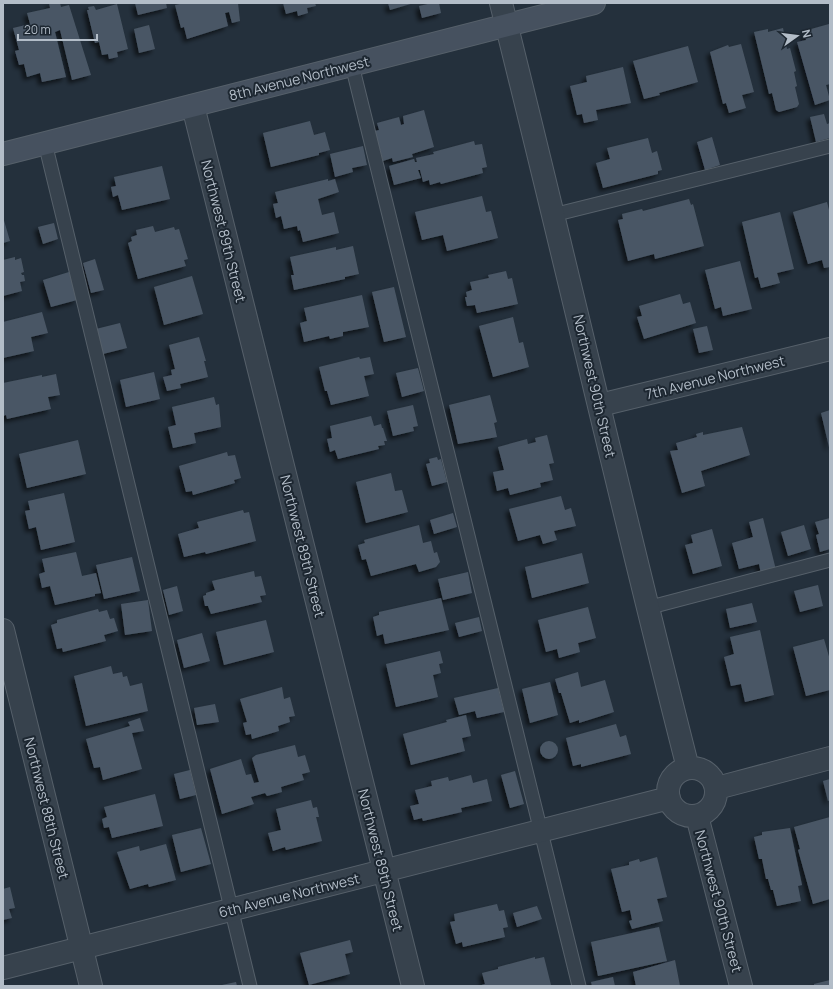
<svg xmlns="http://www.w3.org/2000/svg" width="833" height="989" font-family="Manrope,sans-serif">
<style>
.building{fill:#4a5765;filter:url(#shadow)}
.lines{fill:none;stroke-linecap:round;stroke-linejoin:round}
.lane-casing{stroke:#56606a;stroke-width:15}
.street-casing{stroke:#56606a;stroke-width:24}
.secondary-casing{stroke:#56606a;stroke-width:24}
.lane{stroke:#37424d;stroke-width:13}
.street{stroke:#37424d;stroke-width:22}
.secondary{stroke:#46515f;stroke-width:22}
.labels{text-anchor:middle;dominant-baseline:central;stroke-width:4;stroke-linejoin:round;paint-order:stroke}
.street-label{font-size:14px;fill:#b3bdc8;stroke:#1d2731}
</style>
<defs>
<filter id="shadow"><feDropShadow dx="-3.5" dy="3.5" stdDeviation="2" flood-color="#0009"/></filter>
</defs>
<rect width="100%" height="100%" fill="#24303c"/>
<path class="building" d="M49 3H60L61 7 69 5 91 75 72 80 60 30 55 32 66 77 42 82 40 73 27 77 24 64 19 65 15 51 19 50 13 28 30 24 27 13 50 8Z
M135 3H166L167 8 138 15Z
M185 3H238L240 21 232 23 229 12 225 13 228 26 187 39 184 27 181 28 175 5Z
M283 3H315L316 6 307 8 308 13 298 16 297 11 286 14Z
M388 3H414L390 10Z
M432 3H439L441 13 422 18 419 6Z
M117 4 128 49 117 52 118 57 109 59 108 54 102 55 99 42 95 43 87 10H89L88 7 94 6 96 10Z
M829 24 830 84 826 85 830 100 815 105 797 42 806 40 804 31Z
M149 25 155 49 139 53 134 29Z
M783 28 787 49 790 48 796 71 794 72 797 86 795 87 799 104 797 107 779 112 776 110 772 93 769 94 754 32 768 29V32Z
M741 44 754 92 742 95 746 108 729 113 726 103 723 104 710 52 728 45 729 47Z
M688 46 698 82 659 93 660 95 644 99 633 61Z
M623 67 631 103 596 110 598 120 584 123 582 114 577 115 570 86 587 82 586 76Z
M424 110 434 147 412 154 413 157 393 162 392 158 383 161 375 131 379 130 377 123 399 117 401 125 404 124 403 116Z
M824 114 827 124 830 123V138L816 142 810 117Z
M310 121 314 135 325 132 330 150 319 153V155L271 167 263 133Z
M712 137 720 165 705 170 697 142Z
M648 138 652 153 657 151 662 170 658 171V174L603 188 596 163 610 159 607 148Z
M474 141 475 145 482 144 487 167 482 168 483 173 441 184 440 182 430 185 429 180 423 182 420 170H418L421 178 394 185 389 166 414 159 415 162H417L416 158 434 154 433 152Z
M363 146 367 165 352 168 353 172 335 177 330 154Z
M162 166 170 199 122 210 118 195 113 197 111 187 116 186 114 177Z
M328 179V181L335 179 339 192 318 199 322 215 334 212 339 233 303 242 300 230 298 231 297 226 284 229 281 216 276 218 273 204 278 203 275 192Z
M482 196 486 212 491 211 498 238 447 251 443 235 422 240 415 212Z
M689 199 691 205 693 204 704 246 655 259 654 254 628 261 618 220 623 219 622 214 642 209 643 211Z
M827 202 830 214V267L824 268 822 260 808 264 793 212Z
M780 212 794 269 777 273 780 283 761 288 758 277 755 278 742 222Z
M3 217 10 241 3 243Z
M54 223 58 239 43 244 38 227Z
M153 226 155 232 174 227 175 230 179 229 188 259 184 260 186 266 138 279 128 243 132 241 131 237 137 235 136 230Z
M353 246 359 274 345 277V279L294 290 291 275H294L290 257 336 247V250Z
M15 257V260L21 258 24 272 21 273 22 275H24L25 281 20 282 22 291 3 296V260Z
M95 259 104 290 91 293 83 263Z
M740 261 752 309 723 316 721 307 715 309 705 270Z
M506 271 508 279 512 278 518 304 477 313 475 305 467 306 465 297H467L466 292 472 290 470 282 489 278 488 275Z
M69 272 77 300 51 307 43 280Z
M192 276 203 314 164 325 154 287Z
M394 287 406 337 384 342 372 292Z
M680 294 683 304 690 302 696 323 644 339 637 317 642 316 639 306Z
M362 295 369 327 343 332V336L330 339 329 336 304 342 300 323 307 321 304 308Z
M42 312 48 333 31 337 34 351 3 358V322Z
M513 317 519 343 523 342 529 367 493 377 479 326Z
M120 323 127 348 103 354 96 329Z
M707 326 713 350 699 353 693 329Z
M199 337 206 361H204L208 377 180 384 181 388 167 391 163 377 172 375 171 370 175 369 169 345Z
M359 357 360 359 370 357 374 374 364 376 369 396 331 405 327 391H325L319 367Z
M418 368 424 391 402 397 396 373Z
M154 372 160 399 126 407 120 380Z
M56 374 60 395 48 397 51 409 7 419 6 415 3 416V383L42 375V377Z
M490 395 497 422 494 423 497 437 458 444 449 405Z
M214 397 216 405 219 404 221 427 194 433 196 443 173 448 168 427 176 425 172 407Z
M413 405 418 426 413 427 414 431 393 436 387 411Z
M830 410V447H829L821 413Z
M371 416 374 426 381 424 382 428H383L387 441H384L385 445 378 446 379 449 338 459 335 450 330 452 327 439 332 438 330 426Z
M742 427 750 455 701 471 705 486 682 493 670 451 678 450 676 443 697 437 696 434 703 432V435Z
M547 435 554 463 549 464 553 480 540 483 541 487 510 495 508 488 497 491 493 472 504 470 498 447 527 439 528 444 536 442 535 438Z
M78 440 86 474 27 488 19 454Z
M227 452 228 456 235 455 241 478 234 480 235 483 193 495 192 491 186 492 179 466Z
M437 457 438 460 441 459 447 482 432 486 426 464 430 463 429 459Z
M391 473 395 491 402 490 408 512 366 523 356 482Z
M64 493 75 542 41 550 36 527 29 529 25 511 30 510 28 501Z
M561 496 565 510 571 508 576 526 554 531 557 540 543 544 540 535 518 541 509 509Z
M243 510 244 513 249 512 256 541 206 554 205 552 184 557 178 534 199 528 197 522Z
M453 513 457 527 434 534 430 520Z
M763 518 776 570 761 574 759 564 739 569 732 543 753 537 749 522Z
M830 518V549L820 552 816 535 819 534 815 522Z
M419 525 423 543 431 541 434 553 437 552 440 562 436 567 419 572 416 564 371 576 366 559 362 560 358 545 365 543 364 540Z
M804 525 811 549 788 556 781 532Z
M712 529 722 566 693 574 685 545 693 543 691 535Z
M76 552 82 576 96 573 101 593 95 594V596L55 605 50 586 42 588 39 574 45 572 42 559Z
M582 553 589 583 532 598 525 567Z
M132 557 140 591 104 599 96 565Z
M254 571 255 577 261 576 266 595 260 596 262 602 211 614 208 606H205L203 596 206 595V593L215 590 212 581Z
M468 572 472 593 443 600 438 579Z
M818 585 823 606 800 612 794 591Z
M177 586 183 611 169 615 163 590Z
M441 598 449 630 385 644 383 634 377 636 373 617 379 615V612Z
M148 600 152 631 125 635 121 604Z
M752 603 757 622 730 628 726 609Z
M588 607 596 638 578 643 580 652 559 658 557 649 546 652 538 620Z
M98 609 99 612 107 610 110 619 114 618 118 631 104 635 106 641 63 652 62 648 57 649 51 625 57 623V620Z
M479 617 482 631 459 637 455 623Z
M266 620 274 652 224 665 216 632Z
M760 630 774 695 745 702 741 684 731 686 724 657 734 654 730 637Z
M202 633 210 661 184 668 177 640Z
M824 639 830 660V690L806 696 793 647Z
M440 651 443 663 439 664 441 673 433 675 438 697 396 707 386 664Z
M111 666 113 674 122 672 123 677 127 676 130 686 142 683 148 711 86 726 74 676Z
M578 672 581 687 605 680 614 712 579 723V720L570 723 561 693H559L555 679Z
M550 682 558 715 530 723 522 689Z
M282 687 284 699 290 697 295 716 289 717 290 722 278 726 279 731 252 739 251 734 246 735 243 723 247 722 240 699Z
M498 688 504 712 477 718 475 711 459 715 454 698Z
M215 704 219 722 197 725 194 708Z
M466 715 471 736 462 738 465 751 411 765 403 734 447 722 446 720Z
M140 718 144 731 132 733 142 769 103 780 100 767 94 768 86 739 130 726 128 722Z
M616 724 620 737 626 735 631 754 581 767V764L573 766 566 738Z
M540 750a9 9 0 1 1 18 0a9 9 0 1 1-18 0Z
M295 745 298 757 305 755 310 772 302 774 304 780 281 787 282 792 267 796 265 793 251 797 254 804 222 814 210 769 241 759 246 775 251 774 254 783 259 782 252 758 256 755Z
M190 770 196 795 180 799 174 774Z
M515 771 524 804 510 808 501 775Z
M471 775 473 783 487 779 492 801 461 808 462 812 423 821 422 818 414 820 410 806 419 804 415 790 432 786 431 781 448 777 449 781Z
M830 779V800L828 801 823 781Z
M155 794 163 826 112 838 109 827 104 828 102 819 107 817 104 807Z
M311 800 313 808 317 807 319 817H316L322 841 286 850 285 847 273 851 268 833 281 830 276 809Z
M830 817V899L813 904 798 850 800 849 794 827Z
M201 828 211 864 181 872 172 835Z
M790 828 802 885 798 886 801 901 777 906 773 890H771L768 879H766L762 859H759L754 837 762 835V832Z
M166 844 176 880 149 887 148 884 130 889 117 852 139 846 140 851Z
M657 857 667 897 657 899 663 921 632 929 629 921 632 920 630 910 622 912 611 869 629 865V862L639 859 640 862Z
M10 887 15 908 9 909 12 918 3 920V889Z
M497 904 499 911 504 910 508 927 503 928 505 937 463 947 462 942 456 944 450 922 455 921 454 914Z
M537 906 542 919 517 927 513 913Z
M659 927 667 961 598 976 591 942Z
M350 940 353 952 345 954 350 974 309 985 300 953Z
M535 957V959L544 957 551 985 478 986 485 984 482 973 498 969V967Z
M675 960 680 986H636L633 972Z
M613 977 615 986H592L591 982Z
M830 980V986H814V984Z
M236 982 237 986H222V985Z"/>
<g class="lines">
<g class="lane-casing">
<path id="lane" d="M352 65 579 986
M45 143 250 986
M553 215 830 146
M647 608 830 560"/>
</g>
<g class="street-casing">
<path id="street" d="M501 3C565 258 623 514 688 768
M193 106 413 986
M600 405 830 349
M3 630 91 986
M668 792a24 24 0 1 1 48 0a24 24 0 1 1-48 0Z
M717 788 830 758
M697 816 741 986
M3 968 669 798"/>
</g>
<g class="secondary-casing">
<path id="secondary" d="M3 154 594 3"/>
</g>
<use href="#lane" class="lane"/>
<use href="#street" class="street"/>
<use href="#secondary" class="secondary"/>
</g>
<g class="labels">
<g class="street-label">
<text transform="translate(299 78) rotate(-14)">8th Avenue Northwest</text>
<text transform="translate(224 231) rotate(76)">Northwest 89th Street</text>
<text transform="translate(715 377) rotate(-14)">7th Avenue Northwest</text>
<text transform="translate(595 386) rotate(77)">Northwest 90th Street</text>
<text transform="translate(303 546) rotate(76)">Northwest 89th Street</text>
<text transform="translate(47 808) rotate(76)">Northwest 88th Street</text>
<text transform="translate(381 860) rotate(76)">Northwest 89th Street</text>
<text transform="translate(289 895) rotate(-14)">6th Avenue Northwest</text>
<text transform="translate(719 901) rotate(75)">Northwest 90th Street</text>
</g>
</g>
<rect width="833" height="989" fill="none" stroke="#b3bdc8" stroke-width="8"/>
<g transform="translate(797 36) rotate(76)" stroke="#1d2731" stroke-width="3" paint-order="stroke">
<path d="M0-3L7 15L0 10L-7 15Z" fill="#b3bdc8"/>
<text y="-6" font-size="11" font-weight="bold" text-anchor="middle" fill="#b3bdc8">N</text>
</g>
<path d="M18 34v6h79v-6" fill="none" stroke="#b3bdc8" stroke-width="2"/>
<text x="24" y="34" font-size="12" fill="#b3bdc8" stroke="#1d2731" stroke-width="3" paint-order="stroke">20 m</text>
</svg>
